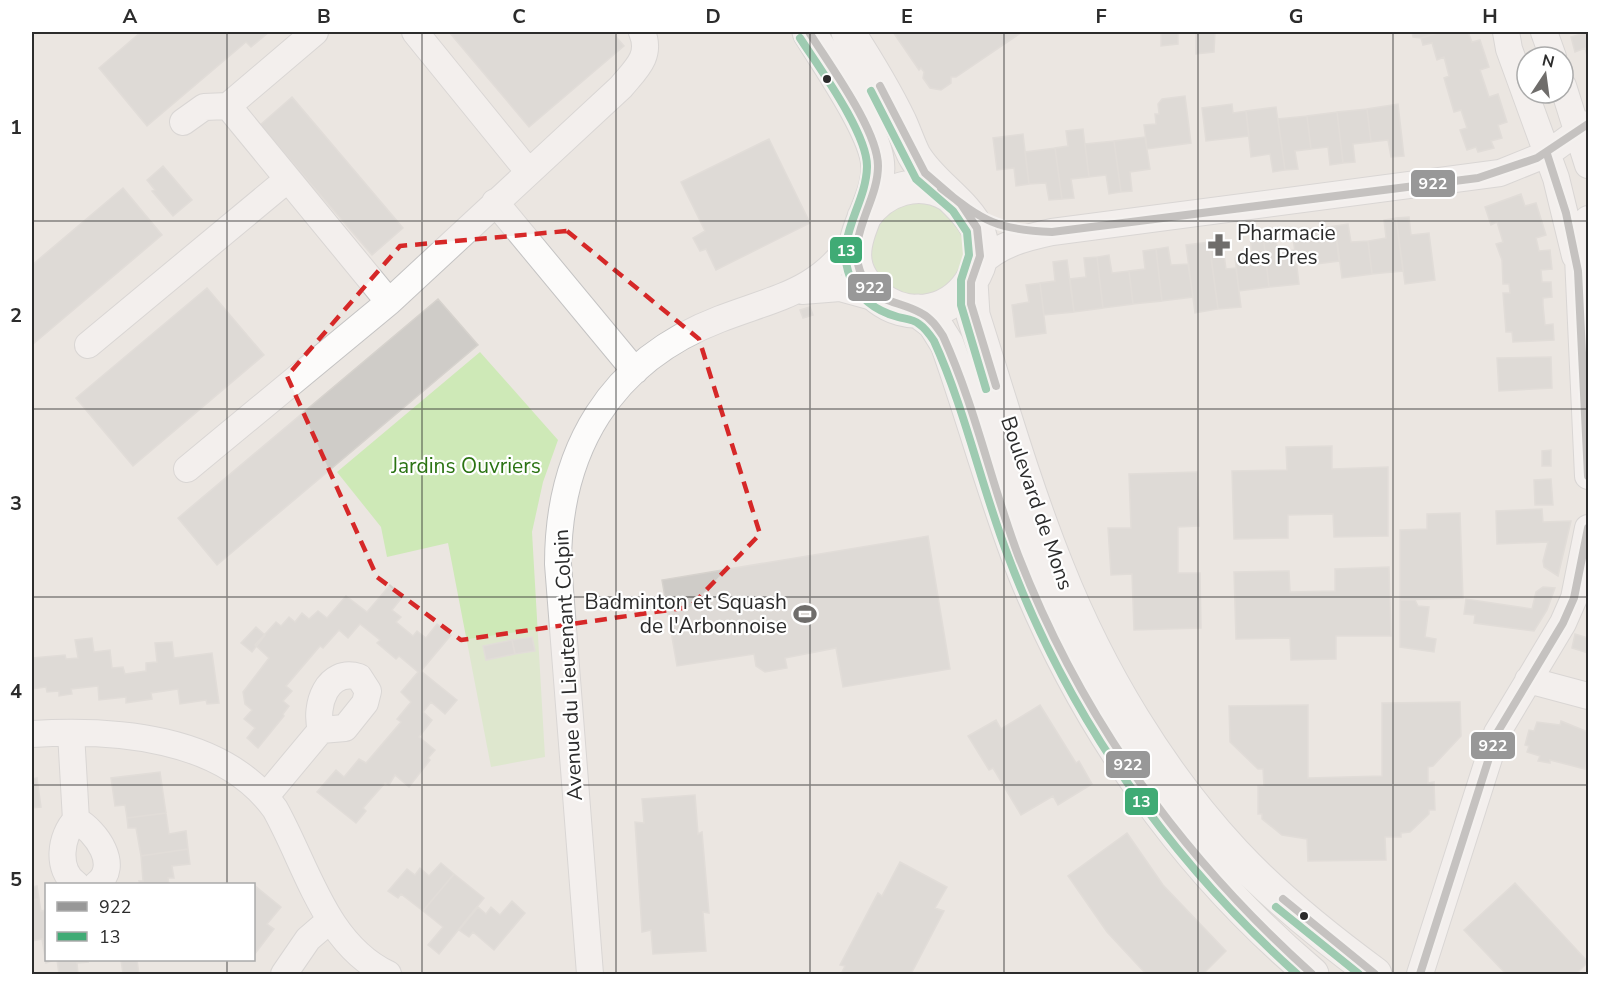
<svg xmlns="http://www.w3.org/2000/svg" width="1620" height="1006" font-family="'Nunito Sans',sans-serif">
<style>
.green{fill:#cee9b7}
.building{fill:#cfccc8;stroke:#d6d2cd;stroke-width:1.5}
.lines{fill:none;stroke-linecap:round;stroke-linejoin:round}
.minor-casing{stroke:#c4c3c3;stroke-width:28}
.secondary-casing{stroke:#c4c3c3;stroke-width:35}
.minor{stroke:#fcfbfa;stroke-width:26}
.secondary{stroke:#fcfbfa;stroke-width:33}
.bus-1-casing{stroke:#fff;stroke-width:12}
.bus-2-casing{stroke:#fff;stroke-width:12}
.bus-1{stroke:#989898;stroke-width:8}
.bus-2{stroke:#40ab75;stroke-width:8}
.marked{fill:none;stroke:#d62828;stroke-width:4.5;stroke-dasharray:12 8;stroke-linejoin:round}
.grid{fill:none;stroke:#2c2c2c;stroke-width:1.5;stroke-opacity:0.55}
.bus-dot{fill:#2c2c2c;stroke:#fff;stroke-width:2}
.labels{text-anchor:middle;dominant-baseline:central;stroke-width:4.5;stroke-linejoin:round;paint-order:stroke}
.poi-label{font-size:21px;fill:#2c2c2c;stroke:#fff;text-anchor:start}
.park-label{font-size:21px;fill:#2b7313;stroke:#fff}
.street-label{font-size:21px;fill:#2c2c2c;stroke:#fff}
.line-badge{stroke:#fff;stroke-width:2}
.badge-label{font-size:16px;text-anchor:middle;font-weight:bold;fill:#fff}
.neatline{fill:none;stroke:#2c2c2c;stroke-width:2}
.grid-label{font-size:20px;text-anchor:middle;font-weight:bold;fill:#2c2c2c}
</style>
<rect width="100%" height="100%" fill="#ebe6e1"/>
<path class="green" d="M871 249a47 47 0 1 1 94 0a47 47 0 1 1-94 0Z
M480 352 558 440 543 482 532 532 545 757 491 767 448 543 387 557 381 527 337 472Z"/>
<path class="building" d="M141 32H269L251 47 246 42 147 126 99 68Z
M449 32H612L624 46 529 127Z
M893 32H1022L956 77H951V83L941 90 930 88 923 78 924 72 921 68 919 70Z
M1161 32H1178V44L1161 46Z
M1196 32H1215L1214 52 1196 54Z
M1412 32H1441L1421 38 1413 37Z
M1441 32H1468L1472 42 1480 40 1489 67 1480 70 1489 97 1498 94 1507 122 1498 125 1502 138 1491 141 1494 148 1478 152 1476 147 1467 150 1460 130 1467 128 1461 110 1454 112 1444 78 1449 76 1444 57 1437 60 1432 43 1423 45 1421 38Z
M1588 32V59L1585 48 1575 52 1571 37Z
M1185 96 1191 143 1147 149 1144 125 1156 124 1155 114H1159L1158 104 1162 99Z
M292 97 403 228 372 255 260 125Z
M1232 104 1233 113 1246 111 1249 136 1206 141 1202 108Z
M1398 104 1404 156 1391 157 1388 140 1371 142 1367 109Z
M1276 107 1285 170 1273 172 1270 154 1251 157 1246 111Z
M1367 109 1371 142 1353 144 1355 162 1343 163 1337 112Z
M1337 112 1343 163 1330 165 1328 147 1311 149 1307 116Z
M1307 116 1311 149 1295 151 1298 169 1285 170 1278 119Z
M1083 129 1089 177 1071 179 1074 198 1062 199 1055 148 1068 146 1066 131Z
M1023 134 1029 184 1016 186 1014 168 997 170 993 138Z
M1145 137 1150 169 1130 172 1132 191 1121 192 1114 141Z
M769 139 810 223 716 270 706 249 700 251 693 238 705 231 681 182Z
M1114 141 1121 192 1109 194 1106 175 1089 177 1085 144Z
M1055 148 1062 199 1049 200 1046 183 1029 184 1025 152Z
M163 166 192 200 173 216 152 191 155 190 147 180Z
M123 188 162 235 32 345V265Z
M1521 194 1525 206 1536 203 1546 235 1536 238 1539 251 1550 250 1552 269 1541 270 1542 282H1551L1552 297 1543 298V305L1545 325 1553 324 1554 340 1513 342 1512 332H1506L1503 293H1510L1509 284H1503L1502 260 1496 244 1503 242 1497 222 1491 225 1485 207Z
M1409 217 1411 235 1429 233 1435 280 1405 284 1396 218Z
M1396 218 1403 271 1372 274 1368 241 1386 238 1384 220Z
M1348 224 1351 242 1368 241 1372 274 1342 278 1335 226Z
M1335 226 1339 261 1309 265 1308 257 1296 259 1292 231Z
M1275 234 1278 252 1295 250 1299 284 1269 287 1263 235Z
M1263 235 1269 287 1239 291 1235 258 1252 255 1250 237Z
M1222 240 1226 269 1236 268 1241 307 1218 309 1209 242Z
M1209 242 1218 309 1195 313 1186 245Z
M1168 247 1171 265 1188 264 1193 297 1162 301 1156 249Z
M1156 249 1162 301 1133 304 1129 271 1145 269 1143 251Z
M1109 255 1112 273 1129 271 1133 304 1103 308 1097 257Z
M1097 257 1103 308 1074 312 1070 279 1086 277 1084 258Z
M1067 260 1074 312 1044 315 1040 283 1055 281 1053 262Z
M1040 283 1046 333 1016 337 1012 305 1029 302 1026 285Z
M207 288 264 355 133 466 76 398Z
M438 299 478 345 217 565 178 518Z
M810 307 813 315 803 318 800 310Z
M1551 357 1552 388 1499 391 1497 358Z
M1332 446V469L1388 467V536L1334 537 1333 514 1288 515V538L1234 539 1232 471 1287 470 1286 447Z
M1551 450V466H1542V451Z
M1197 472 1199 526 1178 527V573H1200L1201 628 1134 630 1132 574 1111 575 1108 528H1131L1129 474Z
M1551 479 1553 505H1535L1534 480Z
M1542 509 1543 522 1571 521 1558 576 1544 567 1543 561 1548 542 1497 544 1496 511Z
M1460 513 1463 598 1400 600V530L1427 529V514Z
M928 536 950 669 843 687 836 648 785 658 787 668 765 672 756 666 754 654 677 666 662 580Z
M1389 567 1391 636H1336V659L1291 660 1290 638 1236 639 1234 572 1289 571 1290 592 1335 591V569Z
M390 585 403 596 392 610 401 617 396 622 413 636 417 631 426 638 437 624 451 635 421 671 457 700 445 714 431 702 423 712 432 720 419 737 435 750 428 758 430 760 409 787 395 775 389 785 385 783 363 808 366 811 356 823 317 792 336 770 344 777 359 759 366 763 401 722 397 719 411 702 401 692 418 672 399 656 396 659 377 643 380 640 360 624 348 638 339 630 323 648 320 646 286 686 292 691 283 701 289 706 283 714 284 716 258 748 247 738 255 728 244 719 252 710 245 704 243 692 269 658 255 645 276 622 281 626 289 617 295 622 302 613 309 619 318 611 327 618 346 596 367 612Z
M1543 587 1555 588 1547 610 1534 631 1474 623 1475 615 1464 614 1466 599 1532 609 1536 592Z
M1400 600H1415L1418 606 1429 607 1425 637 1436 639 1434 652 1400 647Z
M256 627 265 635 252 652 241 643Z
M1575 634 1588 638V653L1572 648Z
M532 637 535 651 515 654 512 640Z
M92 638 94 652 110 650 112 668 123 667 125 674 146 671V663L157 662 155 643 172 642 174 658 212 653 219 703 207 704 206 700 180 704 178 689 151 693 152 699 126 703V697L99 700 98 686 71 689 72 694 59 696V691L47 692 46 687 32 689V655V658L65 655 66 659 78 658 75 640Z
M512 640 515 654 486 660 483 646Z
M1460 702 1461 736 1433 766 1428 767V783L1434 782 1435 810H1429V814L1410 832 1401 833V837H1385L1386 860 1308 861 1307 839 1282 835 1262 819V814H1258V786H1264L1263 769H1258L1230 742 1229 706 1308 705V778L1382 776V703Z
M1040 705 1076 763 1079 761 1092 784 1058 805 1053 796 1021 815 993 768 989 770 968 736 996 720 1001 729Z
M1561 721 1588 732V755L1585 769 1550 760V763L1538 761 1540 756 1527 752 1529 746 1525 745 1529 730 1534 731 1537 722 1560 725Z
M160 772 166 813 127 818 125 805 115 806 111 778Z
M37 778 41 807 32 808V779Z
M695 795 698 834 702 832 709 913 703 912 706 951 653 954 651 930 642 932 635 822 644 823 642 799Z
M166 813 169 834 186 831 188 849 141 856 136 828H128L127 818Z
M1127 833 1163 885 1226 951 1203 974H1146L1107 932 1068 876Z
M188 849 190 864 172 866 174 878H168L169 884H140L139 881H143L141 856Z
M900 862 947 887 935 908 944 911 911 974H841L845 966 840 965 878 893 882 896Z
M441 863 454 874 423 911 401 894 398 898 388 891 407 869 415 875 420 868 429 876Z
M454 874 484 898 439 954 428 945 443 927 423 911Z
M32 882V887L37 886 39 899 32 900Z
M1515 883 1588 962 1576 974H1506L1464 930Z
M254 885 281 907 267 924 274 929 254 955Z
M39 899 41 911 46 910V960H54L46 963 42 939 32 941V900Z
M512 901 525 913 494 950 473 932 469 937 459 930 478 907 486 914 491 907 500 915Z
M57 960H87L88 962 77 963 78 974H59Z
M121 960H137L139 974H123Z"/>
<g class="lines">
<g class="minor-casing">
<path id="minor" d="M315 32 228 106 389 302 621 87C636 69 652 56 642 32
M415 32 528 171
M1506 32 1509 49 1556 178 1575 256
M1544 32 1553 57
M1563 86 1588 165
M183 122 204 107 228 106
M495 202 635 371
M1588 219 1578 257 1588 476
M978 265C1000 244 1024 238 1052 232L1500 173 1547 154 1588 124
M802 291 840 288 880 299
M88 345 288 179
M187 469 389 302
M1528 680 1588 696
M71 733 76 820
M32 734C113 729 223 736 275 809 307 866 325 944 388 974
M266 796 321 730C314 706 327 667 359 677L368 691 365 703 345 728 321 730
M76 820C96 831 121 866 97 884
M76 820C60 836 56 870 76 884
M284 974 308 939 330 920
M590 974 558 564C558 450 610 361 720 319 777 297 821 292 856 236
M1420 974 1497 733 1563 623 1574 598 1588 528"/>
</g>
<g class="secondary-casing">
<path id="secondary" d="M809 32C828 63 871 125 877 159 886 208 821 252 879 298 892 308 909 313 925 311 944 309 960 298 970 283 1010 222 938 198 914 155 909 145 905 133 900 122 885 91 866 60 848 32
M864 217C883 189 919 177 949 195
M971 282 973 315C1000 400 1025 487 1058 569 1099 672 1159 772 1234 853 1276 898 1326 938 1375 974
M918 311 934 323 947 344C974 420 995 498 1024 572 1086 726 1185 867 1312 974"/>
</g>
<use href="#minor" class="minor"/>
<use href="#secondary" class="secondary"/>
<g class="bus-1-casing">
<path id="bus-1" d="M809 32C828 63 878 130 878 166 878 204 844 237 862 276 875 304 898 300 921 313 931 318 937 327 943 336 975 406 991 483 1018 555 1082 720 1181 856 1312 974
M880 86 925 173 961 204 977 228 980 256 971 282V304L996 386
M1547 154 1566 213 1578 271 1588 476
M941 188C983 221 997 230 1052 232L1478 178 1537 158 1588 124
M1283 899 1375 974
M1420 974 1497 733 1563 623 1574 598 1588 528"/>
</g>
<g class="bus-2-casing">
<path id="bus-2" d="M800 38C818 66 868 134 867 167 866 206 834 236 850 277 859 299 876 311 898 317 905 319 913 319 919 324 925 328 930 335 934 341 965 409 981 486 1008 556 1069 718 1169 859 1297 974
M871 91 916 179 953 211 967 232 969 255 961 280V305L986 389
M1276 907 1359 974"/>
</g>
<use href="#bus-1" class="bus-1"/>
<use href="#bus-2" class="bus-2"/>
</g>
<path d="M0 0H1620V1006H0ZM567 231 699 339 760 534 690 607 461 640 377 577 287 376 400 246Z" fill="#ebe6e1" fill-opacity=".55" fill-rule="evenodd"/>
<path class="marked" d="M567 231 699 339 760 534 690 607 461 640 377 577 287 376 400 246Z"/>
<path class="grid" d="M227 32V884M422 32V974M616 32V974M810 32V974M1004 32V974M1198 32V974M1393 32V974M32 221H1588M32 409H1588M32 597H1588M32 785H1588M227 960V974"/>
<defs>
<g id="pharmacy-bare" transform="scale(1.8)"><path d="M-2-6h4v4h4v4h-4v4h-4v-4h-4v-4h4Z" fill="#6f6d6b" stroke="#fff" stroke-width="2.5" paint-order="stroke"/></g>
<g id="stadium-bare" transform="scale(1.8)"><path d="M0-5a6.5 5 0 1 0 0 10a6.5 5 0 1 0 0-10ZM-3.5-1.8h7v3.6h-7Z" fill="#6f6d6b" stroke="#fff" stroke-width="2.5" paint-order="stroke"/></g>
</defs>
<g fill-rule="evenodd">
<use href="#pharmacy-bare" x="1219" y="245"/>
<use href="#stadium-bare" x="805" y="614"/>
</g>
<g class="bus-dot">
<circle cx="827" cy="79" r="5"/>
<circle cx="1304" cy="916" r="5"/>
</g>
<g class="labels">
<g class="poi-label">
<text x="1237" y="233">Pharmacie<tspan x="1237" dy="24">des Pres</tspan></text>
<text x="787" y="602" text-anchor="end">Badminton et Squash<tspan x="787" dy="24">de l'Arbonnoise</tspan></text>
</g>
<g class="park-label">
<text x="466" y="466">Jardins Ouvriers</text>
</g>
<g class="street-label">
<text transform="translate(1037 503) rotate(71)">Boulevard de Mons</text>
<text transform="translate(568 665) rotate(-93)">Avenue du Lieutenant Colpin</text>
</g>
</g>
<g class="line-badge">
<rect x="1410" y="169" width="46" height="29" rx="6" fill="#989898"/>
<rect x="829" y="236" width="34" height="28" rx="6" fill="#40ab75"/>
<rect x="847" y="273" width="45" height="29" rx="6" fill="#989898"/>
<rect x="1470" y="731" width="46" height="29" rx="6" fill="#989898"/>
<rect x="1105" y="750" width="46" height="29" rx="6" fill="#989898"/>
<rect x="1124" y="787" width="35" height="29" rx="6" fill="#40ab75"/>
</g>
<g class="badge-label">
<text x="1433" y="189">922</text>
<text x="846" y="256">13</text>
<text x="870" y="293">922</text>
<text x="1493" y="751">922</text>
<text x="1128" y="770">922</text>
<text x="1141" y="807">13</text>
</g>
<rect width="1620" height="1006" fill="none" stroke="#ffffff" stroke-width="66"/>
<rect x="45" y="883" width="210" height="78" fill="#ffffff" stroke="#ababab" stroke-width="1.5"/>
<rect x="57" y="902" width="30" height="9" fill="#989898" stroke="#ababab" stroke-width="1.5"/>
<text x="99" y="913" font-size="18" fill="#2c2c2c">922</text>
<rect x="57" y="932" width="30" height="9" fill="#40ab75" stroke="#ababab" stroke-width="1.5"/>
<text x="99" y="943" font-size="18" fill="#2c2c2c">13</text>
<g transform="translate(1545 75) rotate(13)"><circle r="28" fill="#ffffff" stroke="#ababab" stroke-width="1.5"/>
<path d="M0-4.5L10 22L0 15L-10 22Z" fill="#6f6d6b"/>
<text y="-9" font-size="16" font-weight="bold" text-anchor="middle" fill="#2c2c2c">N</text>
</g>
<rect x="33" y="33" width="1554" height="940" class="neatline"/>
<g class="grid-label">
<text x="130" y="23">A</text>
<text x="324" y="23">B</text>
<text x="519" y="23">C</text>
<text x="713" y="23">D</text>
<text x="907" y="23">E</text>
<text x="1101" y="23">F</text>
<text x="1296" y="23">G</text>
<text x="1490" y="23">H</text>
<text x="16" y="134">1</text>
<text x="16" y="322">2</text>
<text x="16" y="510">3</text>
<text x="16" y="698">4</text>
<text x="16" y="886">5</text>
</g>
</svg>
